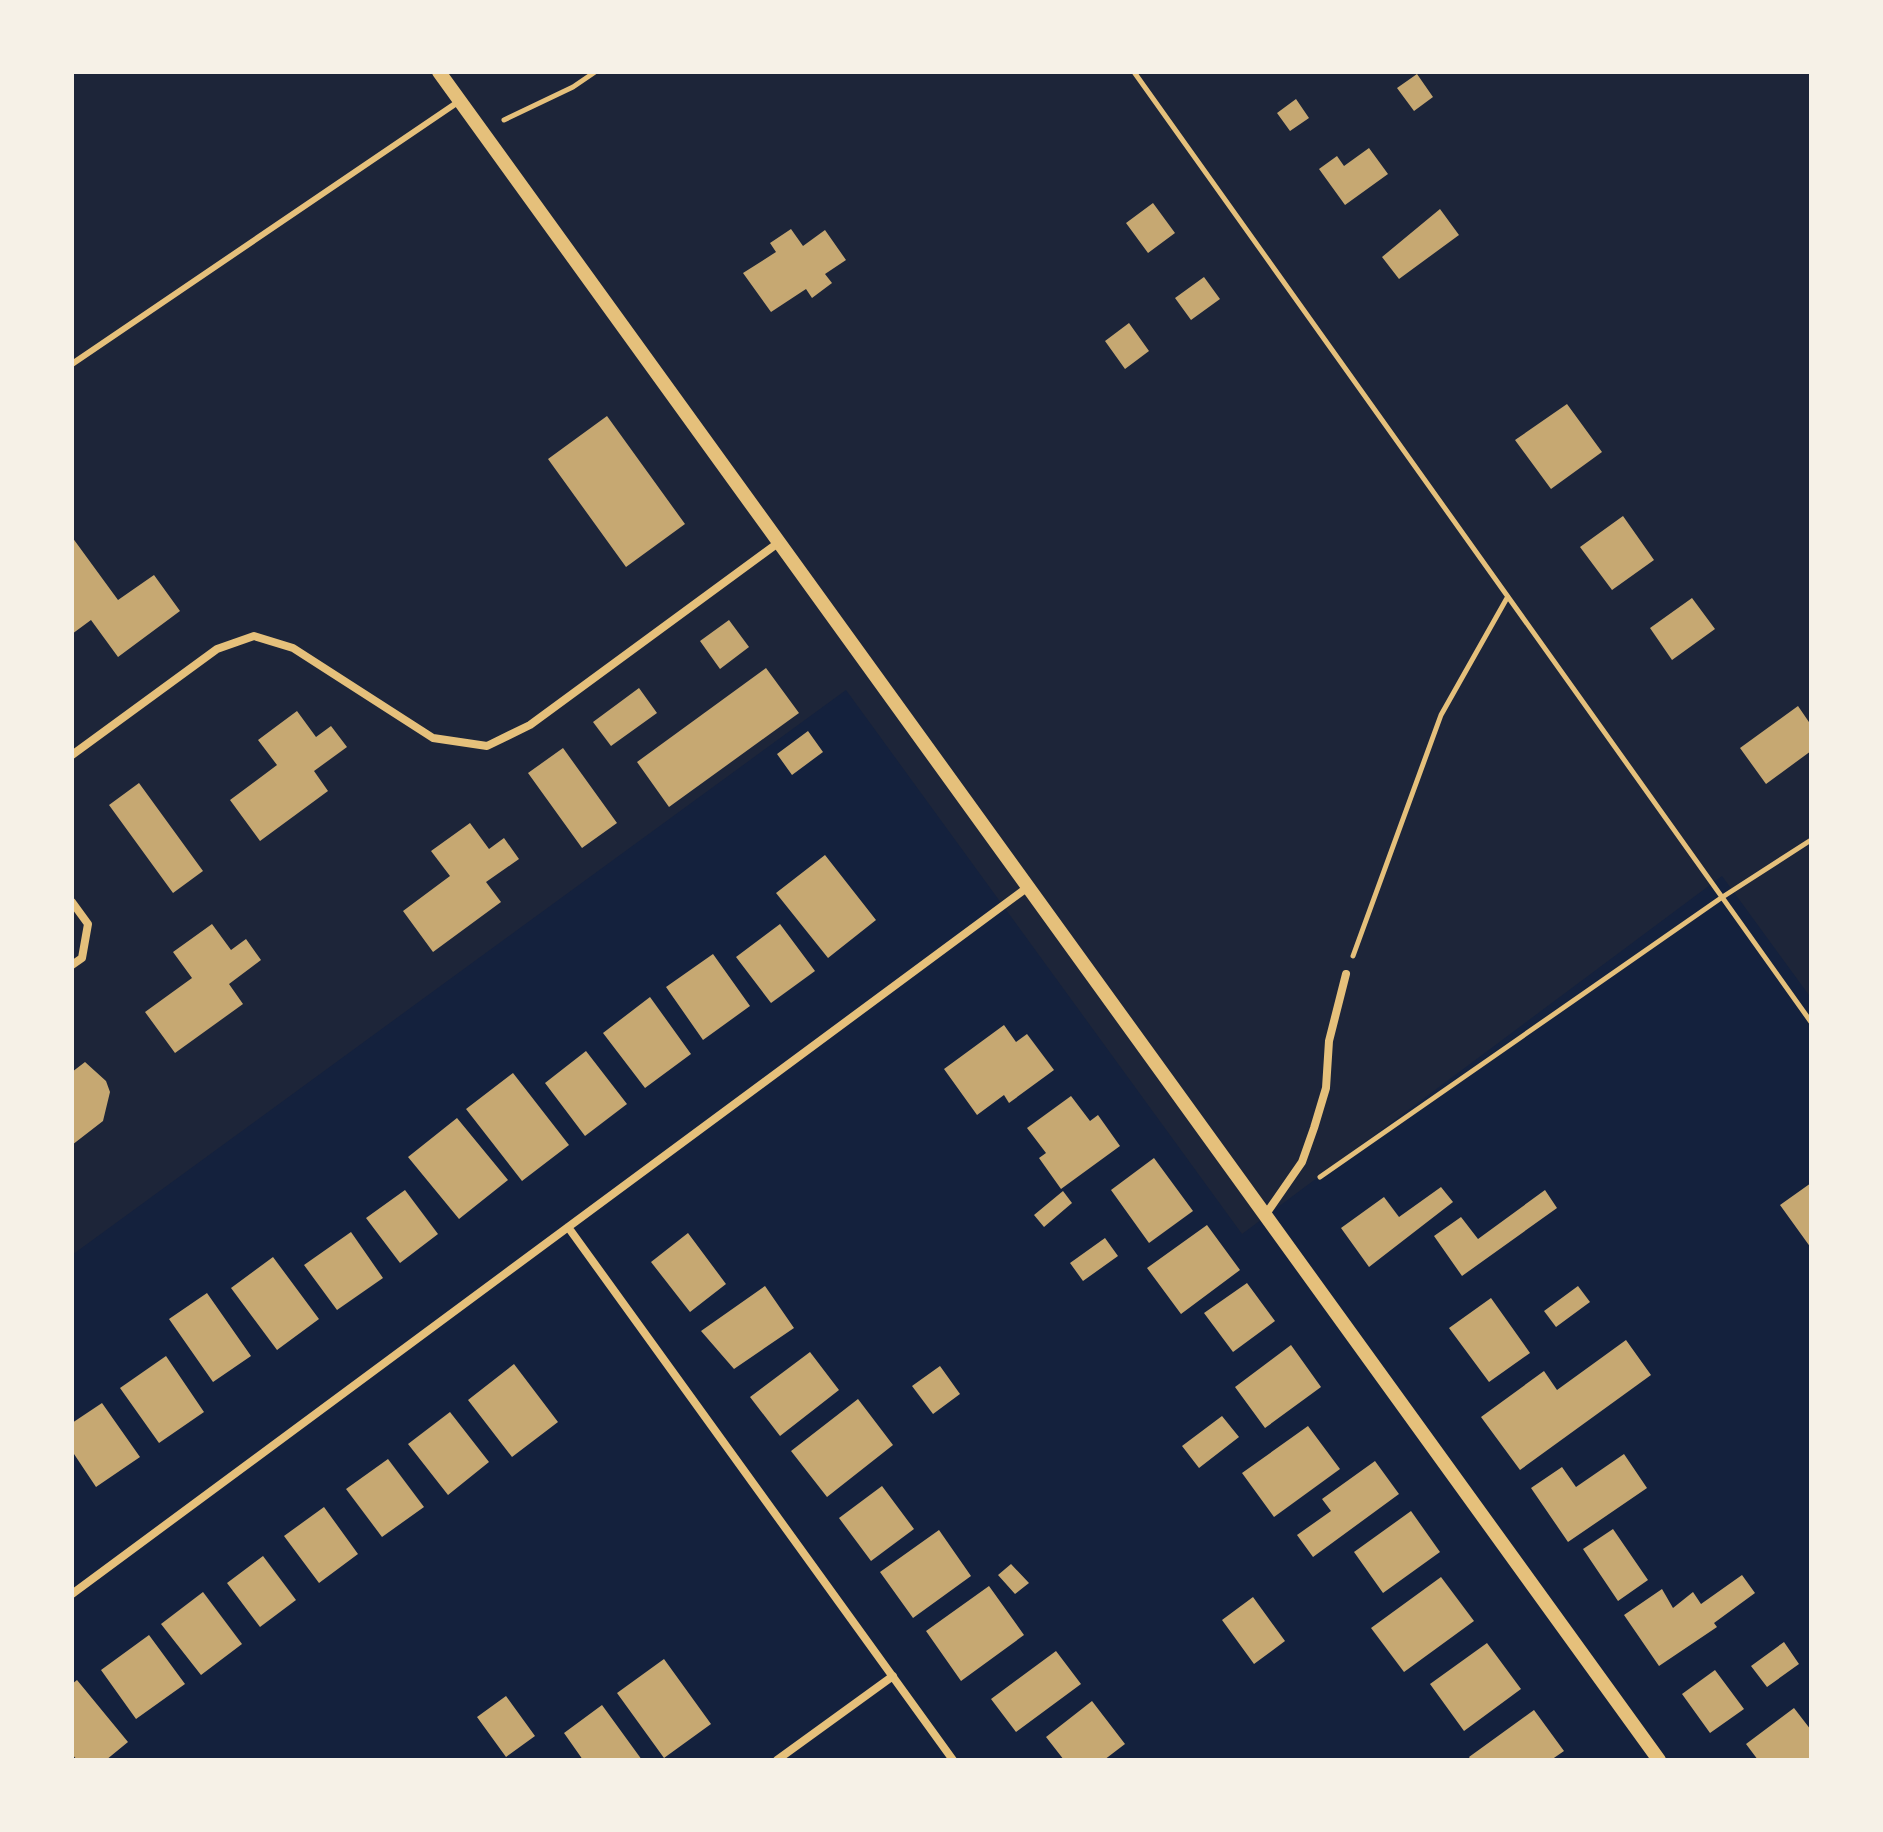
<svg xmlns="http://www.w3.org/2000/svg" width="1883" height="1832" font-family="'Source Sans 3',sans-serif">
<style>
.green{fill:#1d2539}
.building{fill:#c6a872}
.lines{fill:none;stroke-linecap:round;stroke-linejoin:round}
.path{stroke:#e5c07b;stroke-width:5}
.service{stroke:#e5c07b;stroke-width:6}
.minor{stroke:#e5c07b;stroke-width:8}
.tertiary{stroke:#e5c07b;stroke-width:14}
</style>
<rect width="100%" height="100%" fill="#14213d"/>
<path class="green" d="M72 72H1811V998L1722 876 1242 1234 846 690 72 1255Z"/>
<path class="building" d="M1417 74 1433 97 1414 111 1397 88Z
M1296 99 1309 118 1290 131 1277 113Z
M1369 148 1388 174 1345 205 1319 169 1337 156 1344 166Z
M1153 203 1175 233 1148 253 1126 223Z
M1440 209 1459 235 1399 279 1382 257Z
M791 229 803 246 825 230 846 260 825 274 832 283 812 298 806 289 771 312 743 273 776 252 770 243Z
M1204 277 1220 299 1191 320 1175 298Z
M1129 323 1149 351 1125 369 1105 341Z
M1567 404 1602 452 1551 489 1515 440Z
M607 416 685 524 626 567 548 459Z
M1623 516 1654 560 1612 590 1580 547Z
M72 537 118 600 154 575 180 611 118 657 91 620 72 634Z
M1692 598 1715 629 1672 660 1650 628Z
M729 620 749 647 720 669 700 641Z
M766 668 799 713 669 807 637 762Z
M639 688 657 713 611 746 593 722Z
M1798 706 1811 725V751L1766 784 1740 748Z
M297 711 316 737 331 726 347 747 314 771 328 791 260 841 230 800 277 765 258 740Z
M808 731 823 752 792 775 777 754Z
M563 748 617 823 582 848 528 773Z
M139 783 203 871 173 893 109 805Z
M470 823 489 849 504 838 519 859 486 882 501 902 433 952 403 911 450 876 431 851Z
M825 855 876 920 828 958 776 893Z
M212 924 231 950 246 939 261 960 229 984 243 1004 175 1053 145 1012 192 978 173 952Z
M780 924 815 971 771 1003 736 957Z
M713 954 750 1006 703 1040 666 987Z
M650 997 691 1054 645 1088 603 1033Z
M1004 1025 1016 1042 1027 1034 1054 1070 1009 1103 1004 1095 977 1115 944 1069Z
M586 1051 627 1104 585 1136 545 1083Z
M85 1062 106 1081 110 1092 103 1121 72 1145V1072Z
M513 1073 569 1145 522 1181 466 1109Z
M1071 1096 1090 1121 1098 1115 1120 1146 1061 1189 1039 1158 1046 1153 1027 1128Z
M457 1118 508 1180 459 1219 408 1157Z
M1154 1158 1193 1211 1149 1243 1111 1190Z
M1811 1183V1248L1780 1205Z
M1441 1187 1453 1202 1369 1267 1341 1228 1384 1197 1399 1217Z
M405 1190 438 1234 400 1263 366 1218Z
M1545 1190 1557 1208 1462 1276 1434 1236 1461 1217 1478 1239Z
M1063 1191 1072 1203 1044 1227 1034 1215Z
M1207 1225 1240 1270 1181 1314 1147 1268Z
M351 1232 383 1278 337 1310 304 1265Z
M688 1233 726 1284 690 1312 651 1262Z
M1105 1238 1118 1256 1083 1281 1070 1263Z
M273 1257 319 1319 277 1350 231 1288Z
M1247 1283 1275 1321 1233 1352 1204 1313Z
M765 1286 794 1328 734 1369 701 1331Z
M1578 1286 1590 1302 1556 1327 1544 1311Z
M207 1293 251 1356 213 1382 169 1319Z
M1491 1298 1530 1353 1489 1382 1449 1328Z
M1626 1340 1651 1375 1520 1470 1481 1417 1544 1371 1557 1390Z
M1291 1345 1321 1387 1265 1428 1235 1387Z
M810 1352 839 1390 780 1436 750 1397Z
M166 1356 204 1412 159 1443 120 1388Z
M514 1364 558 1422 512 1457 468 1400Z
M940 1366 960 1394 933 1414 912 1386Z
M858 1399 893 1445 827 1497 791 1451Z
M102 1403 140 1457 96 1487 72 1451V1423Z
M450 1412 489 1462 448 1495 408 1444Z
M1222 1416 1239 1437 1199 1468 1182 1446Z
M1308 1426 1340 1469 1274 1517 1242 1473Z
M1624 1454 1647 1488 1568 1542 1531 1488 1562 1467 1576 1487Z
M388 1459 424 1507 382 1537 346 1489Z
M1375 1461 1399 1494 1313 1557 1297 1535 1331 1511 1322 1499Z
M882 1486 914 1529 871 1561 839 1518Z
M324 1507 358 1554 319 1583 284 1536Z
M1411 1511 1440 1552 1383 1593 1354 1552Z
M1613 1529 1648 1580 1618 1601 1583 1549Z
M939 1530 971 1576 913 1618 880 1572Z
M263 1556 296 1600 260 1627 227 1583Z
M1011 1564 1029 1583 1015 1594 998 1575Z
M1742 1575 1755 1593 1714 1623 1717 1627 1659 1666 1624 1615 1662 1589 1673 1608 1693 1592 1701 1604Z
M1441 1577 1474 1621 1404 1672 1371 1628Z
M989 1586 1024 1635 961 1681 926 1631Z
M203 1592 242 1644 201 1675 161 1624Z
M1253 1597 1285 1641 1254 1664 1222 1620Z
M149 1635 185 1684 136 1719 101 1670Z
M1784 1642 1799 1664 1767 1687 1751 1666Z
M1487 1643 1521 1689 1464 1731 1430 1684Z
M1056 1651 1081 1684 1016 1732 991 1699Z
M664 1659 711 1724 664 1758 617 1693Z
M1715 1670 1744 1709 1710 1733 1682 1694Z
M77 1680 128 1742 106 1760H77L72 1754V1684Z
M506 1696 535 1736 506 1757 477 1717Z
M1092 1701 1125 1744 1104 1760H1064L1046 1737Z
M602 1705 642 1760H583L564 1733Z
M1794 1708 1811 1730V1760H1758L1746 1744Z
M1534 1710 1564 1751 1551 1760H1471L1469 1757Z"/>
<g class="lines">
<path class="path" d="M1134 72 1811 1022
M504 120 573 87 595 72
M1353 956 1441 715 1507 598
M1320 1177 1721 898 1811 840"/>
<path class="service" d="M72 364 458 102"/>
<path class="minor" d="M72 755 217 649 254 636 293 648 433 738 487 746 530 725 778 543
M72 902 88 924 82 958 72 965
M1266 1214 1302 1162 1314 1128 1326 1088 1329 1041 1346 974
M568 1227 953 1760
M72 1594 1028 887
M777 1760 893 1676"/>
<path class="tertiary" d="M439 72 1659 1760"/>
</g>
<rect width="1883" height="1832" fill="none" stroke="#f6f1e7" stroke-width="148"/>
</svg>
